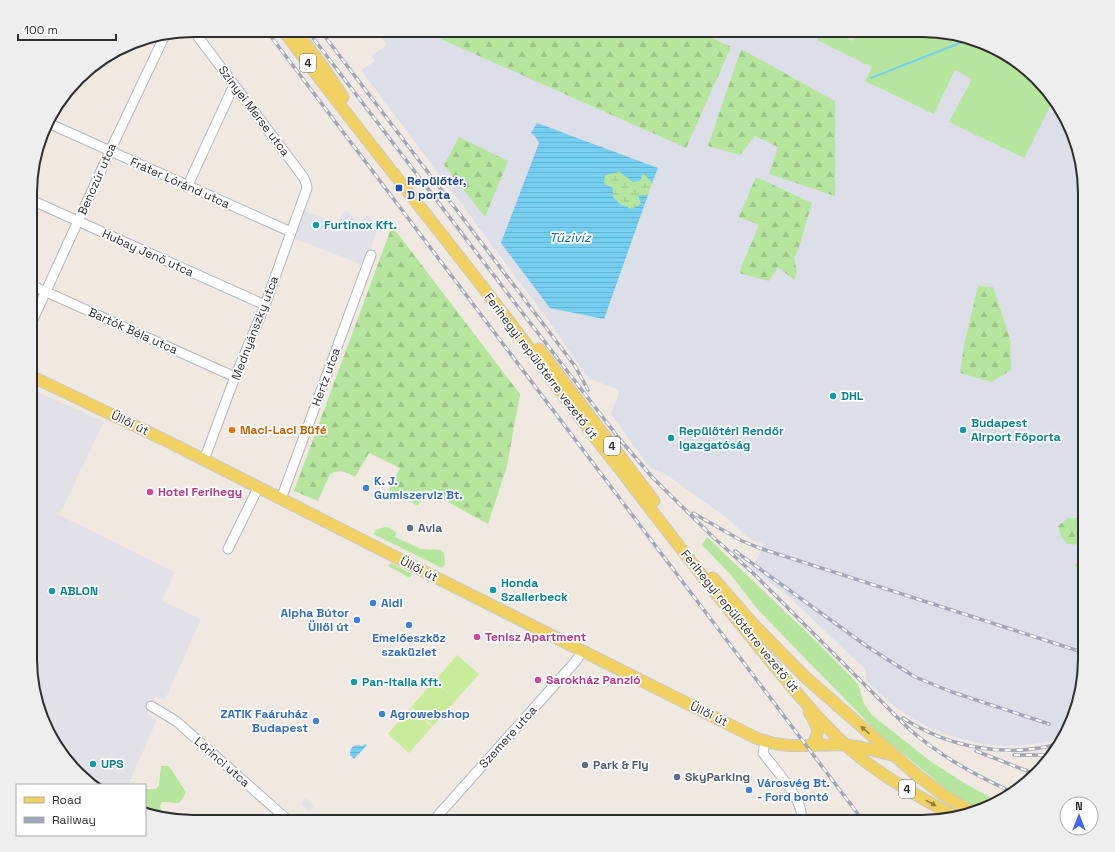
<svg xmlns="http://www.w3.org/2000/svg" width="1115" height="852" font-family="'Space Grotesk',sans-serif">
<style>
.industrial{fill:#e3e1e8}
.airport{fill:#dcdee8}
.grass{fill:#b6e59e}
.forest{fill:url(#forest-firs)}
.wetland{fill:url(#wetland-marsh)}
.pitch{fill:#c9ec9a}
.water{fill:url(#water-rules)}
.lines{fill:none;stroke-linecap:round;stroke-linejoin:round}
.stream{stroke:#75cff0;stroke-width:2}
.minor-casing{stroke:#b4b7c1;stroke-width:11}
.major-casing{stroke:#c9c9c9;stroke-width:13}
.minor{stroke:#fff;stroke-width:9}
.major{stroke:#f2d163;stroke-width:11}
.rail-casing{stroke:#a3a6b8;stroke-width:3.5}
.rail{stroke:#fff;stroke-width:2;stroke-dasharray:6;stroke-linecap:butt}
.oneway{fill:#908048}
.transit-dot{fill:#1a4fb4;stroke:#fff;stroke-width:1.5}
.culture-dot{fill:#0f9aa8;stroke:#fff;stroke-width:1.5}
.food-dot{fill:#e8710a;stroke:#fff;stroke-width:1.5}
.shop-dot{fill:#3f7fe0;stroke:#fff;stroke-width:1.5}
.hotel-dot{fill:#d1479c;stroke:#fff;stroke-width:1.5}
.service-dot{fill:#5c6f8a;stroke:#fff;stroke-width:1.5}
.labels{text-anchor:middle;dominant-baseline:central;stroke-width:3.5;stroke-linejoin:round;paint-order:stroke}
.shield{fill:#fff;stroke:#6d6d6d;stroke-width:1}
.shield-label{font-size:11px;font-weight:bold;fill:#2e2e2e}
.street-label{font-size:12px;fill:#2e2e2e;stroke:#fff}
.transit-label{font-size:12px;font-weight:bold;fill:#164399;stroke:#fff;text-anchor:start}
.culture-label{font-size:12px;font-weight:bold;fill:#0d838f;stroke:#fff;text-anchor:start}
.food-label{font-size:12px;font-weight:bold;fill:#c56008;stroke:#fff;text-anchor:start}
.shop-label{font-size:12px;font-weight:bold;fill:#366cbe;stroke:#fff;text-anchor:start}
.hotel-label{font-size:12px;font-weight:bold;fill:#b23c85;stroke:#fff;text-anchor:start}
.service-label{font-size:12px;font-weight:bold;fill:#4e5e75;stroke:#fff;text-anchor:start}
.water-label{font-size:13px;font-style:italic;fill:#0d6fa3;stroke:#fff}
.rim{fill:none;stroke:#2e2e2e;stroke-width:2}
</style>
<defs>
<pattern id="forest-firs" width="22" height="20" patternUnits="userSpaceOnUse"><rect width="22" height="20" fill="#b6e59e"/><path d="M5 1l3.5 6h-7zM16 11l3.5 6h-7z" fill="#9dc588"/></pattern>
<pattern id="wetland-marsh" width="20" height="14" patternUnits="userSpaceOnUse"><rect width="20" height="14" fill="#b6e59e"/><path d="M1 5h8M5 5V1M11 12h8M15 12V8" fill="none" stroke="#9dc588"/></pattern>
<pattern id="water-rules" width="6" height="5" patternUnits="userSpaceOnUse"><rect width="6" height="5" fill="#75cff0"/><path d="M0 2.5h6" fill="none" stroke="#66b2ce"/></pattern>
</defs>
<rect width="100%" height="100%" fill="#efe9e1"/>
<path class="industrial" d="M346 210 359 223 367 215 379 225 365 266 294 238 304 211 337 223Z
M31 389 104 422 59 515 175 572 162 601 201 619 165 700 156 696 147 714 157 720 128 785H91L86 782 47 732 30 670Z
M305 798 314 806 309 811 301 804Z"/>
<path class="airport" d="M303 30H325L327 32 313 43Z
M377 30H933L984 42 1029 70 1068 121 1085 192V670L1073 722 1062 738 1040 743 1022 745 1007 746 983 744 958 738 934 730 913 719 894 706 866 681V670L789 597 751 568 759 556 763 544 748 538 731 521 667 475 650 468 611 414 620 390 589 379 546 317 361 70 375 61 371 56 387 45Z"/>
<path class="grass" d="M822 30H830L852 41 858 30H933L984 42 1029 70 1053 101 1024 158 949 122 972 79 955 70 934 114 865 81 872 67 817 40Z
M385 527 390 528 396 532 395 537 421 549 441 550 444 553 445 564 442 568 373 534 376 530Z
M707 537 819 644 858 684 864 704 872 715 930 761 961 781 998 802 994 805 979 809 953 795 880 735 759 611 731 575 702 545Z
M391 563 412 574 410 578 388 566Z
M161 766H169L186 792C179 808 178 802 162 802L160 806 162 812 168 817V818L145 813V789H156L159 785Z"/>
<path class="forest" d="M421 30H697L731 47 686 148Z
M741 49 835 101V196L769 174 778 147 755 136 740 155 708 146Z
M459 137 508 161 485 217 444 165Z
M756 177 812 203 799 247 794 258 797 272 794 280 778 267 769 281 739 273 759 225 739 217Z
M392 226 520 394 507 466 488 524 426 490 418 506 388 490 400 468 369 453 355 477C345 471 340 469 330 474L318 501 294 491Z
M978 286 993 287 1010 339 1011 370 992 382 960 373 964 345Z
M1068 518H1077L1085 521V545L1067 544 1061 536 1058 526Z
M1080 561 1085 562V580L1074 565Z"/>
<path class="wetland" d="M620 172H643L652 183 648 195H639L641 204 632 210 620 204 613 197V188L604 184 605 174Z"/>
<path class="pitch" d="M457 655 479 674 456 700 435 681Z
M434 681 456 700 433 726 411 707Z
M410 708 432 727 409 753 388 734Z"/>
<path class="water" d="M537 123 658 168 652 183 643 173 640 181 633 182 620 172 605 175 604 184 613 188V197L620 204 632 209 641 204 638 195H648L604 319 550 308 501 243 539 143 535 136 531 133Z
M365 744 367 745 354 759 350 755C350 745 355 745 363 746Z"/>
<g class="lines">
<path class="stream" d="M871 78 970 39"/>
<g class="minor-casing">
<path id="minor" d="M193 30 304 178 306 183 307 188 265 305 235 377 204 460
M48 123 291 232
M187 187 234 85
M31 200 265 305
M31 285 235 377
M31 324 110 151 165 35
M281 499 371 255
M228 549 258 488
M151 706 176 721 290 822
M765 741 763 753C773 767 809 805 800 822
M432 822 575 662 583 651"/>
</g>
<g class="major-casing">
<path id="major" d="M283 30C357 130 436 225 511 324 546 370 579 419 616 464 669 533 721 602 777 669 803 700 830 734 862 759 890 781 922 798 952 815
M295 30 323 67 343 97
M539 349 654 501
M31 376 171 443 433 576 756 738C788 751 812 743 844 745 860 746 876 751 892 755
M713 578 755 626 804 676 845 712 918 776 942 794 970 811
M809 712C818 727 821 731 812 746"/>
</g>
<use href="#minor" class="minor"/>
<use href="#major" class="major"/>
<g class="rail-casing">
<path id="rail" d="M266 30 864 822
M307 30 521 311 618 437 653 478 713 537 753 573 908 728C940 756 973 774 1012 792
M320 30 575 366 588 390
M693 513 742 541 762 549 1085 653
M735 551 868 647 915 677 952 692 1049 724
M903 718C949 748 1006 758 1058 744
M976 751 1035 774
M1014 755H1052"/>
</g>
<use href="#rail" class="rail"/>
</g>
<defs><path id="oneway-solid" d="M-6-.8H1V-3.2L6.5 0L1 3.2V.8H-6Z"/></defs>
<g class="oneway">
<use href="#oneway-solid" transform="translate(865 730) rotate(-139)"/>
<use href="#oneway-solid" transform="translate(931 803) rotate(29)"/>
</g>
<rect class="transit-dot" x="395" y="184" width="8" height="8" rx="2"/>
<g class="culture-dot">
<circle cx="316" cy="225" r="4"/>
<circle cx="833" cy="396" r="4"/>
<circle cx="963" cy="430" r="4"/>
<circle cx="671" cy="438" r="4"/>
<circle cx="493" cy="590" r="4"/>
<circle cx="52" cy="591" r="4"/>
<circle cx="354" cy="682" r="4"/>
<circle cx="93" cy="764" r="4"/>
</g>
<circle class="food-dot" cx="232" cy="430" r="4"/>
<g class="shop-dot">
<circle cx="366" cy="488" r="4"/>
<circle cx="373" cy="603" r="4"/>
<circle cx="357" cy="620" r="4"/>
<circle cx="409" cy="625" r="4"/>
<circle cx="382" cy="714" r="4"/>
<circle cx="316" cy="721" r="4"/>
<circle cx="749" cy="790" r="4"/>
</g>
<g class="hotel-dot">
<circle cx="150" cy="492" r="4"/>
<circle cx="477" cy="637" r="4"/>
<circle cx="538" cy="680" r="4"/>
</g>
<g class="service-dot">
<circle cx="410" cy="528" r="4"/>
<circle cx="585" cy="765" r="4"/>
<circle cx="677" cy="777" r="4"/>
</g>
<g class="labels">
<g class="shield">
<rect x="300" y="54" width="16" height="18" rx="3"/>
<rect x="604" y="437" width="16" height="18" rx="3"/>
<rect x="899" y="780" width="16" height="18" rx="3"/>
</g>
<g class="shield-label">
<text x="308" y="63">4</text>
<text x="612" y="446">4</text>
<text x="907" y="789">4</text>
</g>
<g class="street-label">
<text transform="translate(254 111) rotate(53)">Szinyei Merse utca</text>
<text transform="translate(97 179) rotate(-66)">Benczúr utca</text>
<text transform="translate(180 183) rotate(24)">Fráter Lóránd utca</text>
<text transform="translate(148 253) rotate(24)">Hubay Jenő utca</text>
<text transform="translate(255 328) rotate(-69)">Mednyánszky utca</text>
<text transform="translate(133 331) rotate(24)">Bartók Béla utca</text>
<text transform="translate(541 366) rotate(53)">Ferihegyi repülőtérre vezető út</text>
<text transform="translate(326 377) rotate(-70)">Hertz utca</text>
<text transform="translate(130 423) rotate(26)">Üllői út</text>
<text transform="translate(419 569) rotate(27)">Üllői út</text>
<text transform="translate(740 621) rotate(51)">Ferihegyi repülőtérre vezető út</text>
<text transform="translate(709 714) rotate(26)">Üllői út</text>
<text transform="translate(508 737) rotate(-48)">Szemere utca</text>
<text transform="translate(222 762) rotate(41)">Lőrinci utca</text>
</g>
<g class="transit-label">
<text x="407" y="181">Repülőtér,<tspan x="407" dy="14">D porta</tspan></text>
</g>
<g class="culture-label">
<text x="324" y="225">Furtinox Kft.</text>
<text x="841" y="396">DHL</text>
<text x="971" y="423">Budapest<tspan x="971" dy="14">Airport Főporta</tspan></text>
<text x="679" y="431">Repülőtéri Rendőr<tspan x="679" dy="14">Igazgatóság</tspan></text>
<text x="501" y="583">Honda<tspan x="501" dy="14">Szallerbeck</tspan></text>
<text x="60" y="591">ABLON</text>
<text x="362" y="682">Pan-Italia Kft.</text>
<text x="101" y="764">UPS</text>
</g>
<g class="food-label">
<text x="240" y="430">Maci-Laci Büfé</text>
</g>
<g class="shop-label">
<text x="374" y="481">K. J.<tspan x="374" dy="14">Gumiszerviz Bt.</tspan></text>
<text x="381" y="603">Aldi</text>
<text x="349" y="613" text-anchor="end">Alpha Bútor<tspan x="349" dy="14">Üllői út</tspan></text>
<text x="409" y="638" text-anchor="middle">Emelőeszköz<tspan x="409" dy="14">szaküzlet</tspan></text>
<text x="308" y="714" text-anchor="end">ZATIK Faáruház<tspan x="308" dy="14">Budapest</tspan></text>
<text x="390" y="714">Agrowebshop</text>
<text x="757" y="783">Városvég Bt.<tspan x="757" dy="14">- Ford bontó</tspan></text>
</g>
<g class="hotel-label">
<text x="158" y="492">Hotel Ferihegy</text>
<text x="485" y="637">Tenisz Apartment</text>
<text x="546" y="680">Sarokház Panzió</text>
</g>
<g class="service-label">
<text x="418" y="528">Avia</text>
<text x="593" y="765">Park &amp; Fly</text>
<text x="685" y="777">SkyParking</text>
</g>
<g class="water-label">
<text x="570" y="237">Tűzivíz</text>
</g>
</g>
<path d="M0 0H1115V852H0ZM193 37H922A156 156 0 0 1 1078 193V659A156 156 0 0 1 922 815H193A156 156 0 0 1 37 659V193A156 156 0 0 1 193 37Z" fill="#eee" fill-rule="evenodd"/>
<path class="rim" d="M193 37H922A156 156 0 0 1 1078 193V659A156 156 0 0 1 922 815H193A156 156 0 0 1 37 659V193A156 156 0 0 1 193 37Z"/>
<rect x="16" y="784" width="130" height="52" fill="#ffffff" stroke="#ababab"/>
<rect x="24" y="797" width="20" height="6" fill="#f2d163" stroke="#ababab"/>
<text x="52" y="804" font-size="12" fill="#2e2e2e">Road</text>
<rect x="24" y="817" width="20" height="6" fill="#a3a6b8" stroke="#ababab"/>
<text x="52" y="824" font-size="12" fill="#2e2e2e">Railway</text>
<g transform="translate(1079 816)"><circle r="19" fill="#ffffff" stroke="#ababab"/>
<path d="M0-3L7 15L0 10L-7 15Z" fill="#4264fb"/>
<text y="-6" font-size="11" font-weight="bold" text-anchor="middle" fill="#2e2e2e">N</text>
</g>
<path d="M18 34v6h98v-6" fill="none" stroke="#2e2e2e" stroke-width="2"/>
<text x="24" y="34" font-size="12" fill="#2e2e2e" stroke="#ffffff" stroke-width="3" paint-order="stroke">100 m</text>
</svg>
